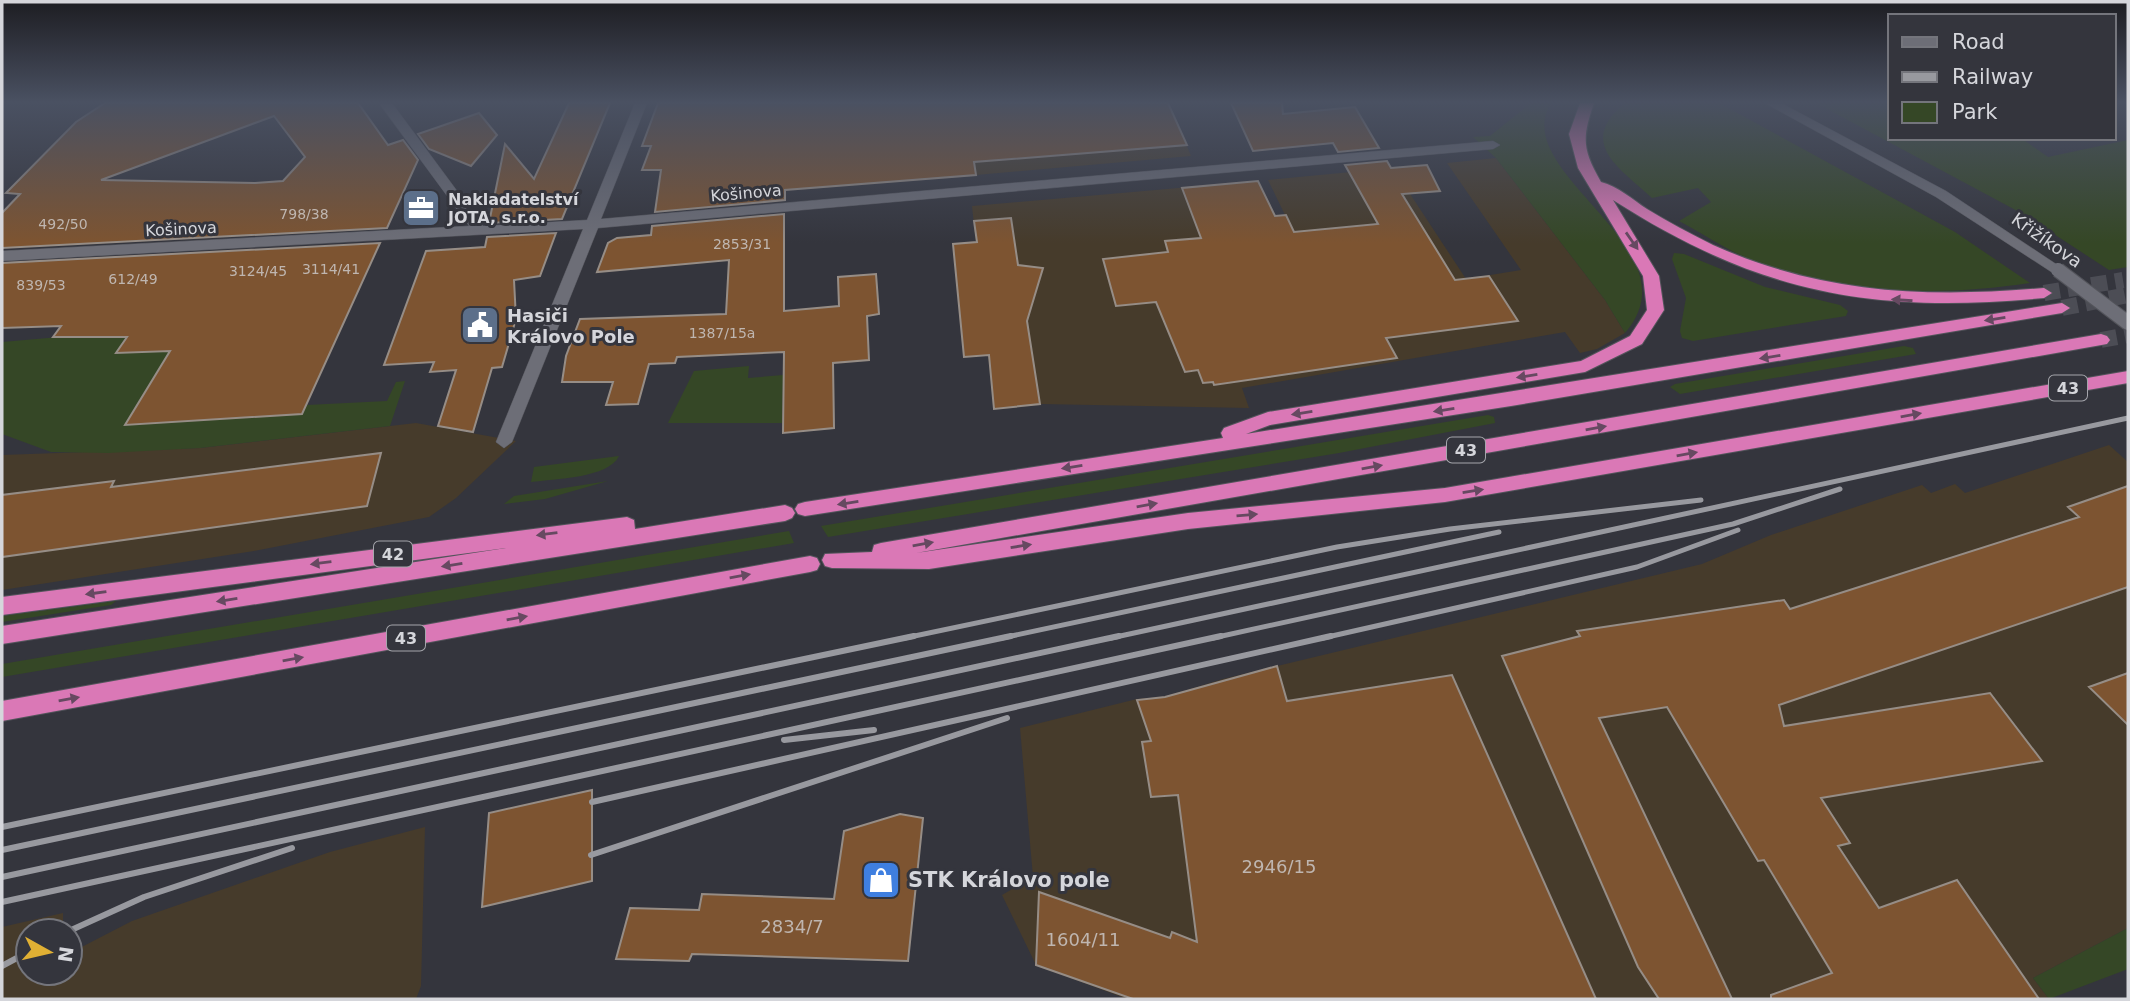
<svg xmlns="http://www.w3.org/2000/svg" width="2130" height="1001" font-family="'DejaVu Sans',sans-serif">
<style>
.industrial{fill:#463b2b}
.green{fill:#354726}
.building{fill:#7d5431;stroke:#968d86;stroke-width:2;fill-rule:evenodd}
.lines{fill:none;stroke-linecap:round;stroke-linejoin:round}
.trunk-tunnel{stroke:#4c4d55;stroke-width:16;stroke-dasharray:16 8;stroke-linecap:butt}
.minor-casing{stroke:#53545b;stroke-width:1}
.tertiary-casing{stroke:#53545b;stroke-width:1}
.trunk-casing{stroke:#53545b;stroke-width:2}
.minor{fill:#6d6e77;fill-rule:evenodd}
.tertiary{fill:#6d6e77;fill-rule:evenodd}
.trunk{fill:#da78b6;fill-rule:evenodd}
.rail-far1{stroke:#98999f;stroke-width:5}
.rail{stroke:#98999f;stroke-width:6}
.tertiary-bridge-casing{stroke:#53545b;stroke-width:16;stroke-linecap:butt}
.tertiary-bridge{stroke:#6d6e77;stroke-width:14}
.oneway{fill:#664961}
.labels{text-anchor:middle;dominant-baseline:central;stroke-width:6;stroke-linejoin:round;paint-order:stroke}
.number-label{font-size:14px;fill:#bfb6b0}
.far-street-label{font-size:16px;fill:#d5d6db;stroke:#34353d}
.far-poi-label{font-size:16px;font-weight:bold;fill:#d5d6db;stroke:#34353d;text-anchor:start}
.shield{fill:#34353d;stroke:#a5a6ac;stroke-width:2}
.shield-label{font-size:16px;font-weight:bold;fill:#d5d6db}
.street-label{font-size:18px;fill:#d5d6db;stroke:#34353d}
.poi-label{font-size:18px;font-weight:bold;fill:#d5d6db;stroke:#34353d;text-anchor:start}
.near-number-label{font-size:18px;fill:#bfb6b0}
.near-poi-label{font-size:21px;font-weight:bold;fill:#d5d6db;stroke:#34353d;text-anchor:start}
</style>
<rect width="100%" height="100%" fill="#34353d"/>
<path class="industrial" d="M968 103H1169L1191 156 976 175Z
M1496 158 1605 300 1625 333 1597 349 1580 353 1565 332 1242 388 1249 408 1041 404 994 409 972 206 1201 186 1217 223 1285 215 1268 180 1393 168 1466 279 1521 270 1447 163Z
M416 423 516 441 456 498 429 517 254 551 2 590V455L200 448Z
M2109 445 2128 462V928L2033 978 2049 999H1127L1036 965 1002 895 1033 877 1020 728 1137 699 1165 697 1223 679 1702 564 1771 535 1922 485 1931 493 1955 484 1965 493Z
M425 827 421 986 416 999H2V927L63 913V931H28V973H70V953L132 921 330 852Z"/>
<path class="green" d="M1531 103H1551C1507 174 1699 248 1625 333L1605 300 1496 158 1473 137 1490 136Z
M1625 103H1719L1955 232 2030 283C1938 297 1842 294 1755 261 1729 252 1704 234 1679 221L1711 202 1698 188 1652 198C1620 168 1576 143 1625 103Z
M1816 103H1890V138H2021L2048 157 2128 140V267L2109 270 2023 214Z
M1674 253 1684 254 1765 287 1840 305 1848 311 1846 316 1693 341 1682 338 1680 331 1686 298 1672 259Z
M73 334 127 337 116 353 170 351 126 425 302 414 307 405 387 401 396 382 405 381 390 426 200 448 108 453 51 452 2 434V342L71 336Z
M1904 346 1913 348 1916 354 1680 394 1670 387 1675 384Z
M749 366 748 378 783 375 782 423H668L694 371Z
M1488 415 1494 417 1495 423 1339 453 828 537 821 526Z
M619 456C609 478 554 479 531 482L534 467Z
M608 481 545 499 504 504 514 496Z
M789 531 794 543 2 677V664Z
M116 601 111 605 2 622V616Z
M2128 928V969L2049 999 2033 978Z"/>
<path class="building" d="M105 103H358L388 145 403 140 418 160 387 228 2 248V213L20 194 6 193 76 122ZM274 116 305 157 283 181 255 183 101 180Z
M569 103H610L562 219 489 223 505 144 534 179Z
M658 103H1168L1187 145 974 162 976 175 785 190V200L655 212 661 170H642L651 146H642Z
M1231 103H1282L1283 114 1355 107 1379 148 1338 152 1333 143 1253 151Z
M479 113 497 135 471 166 429 149 418 134Z
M1387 161 1391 168 1427 165 1440 191 1402 194 1455 280 1489 276 1518 321 1386 338 1397 358 1214 385 1213 382 1203 383 1198 370 1185 372 1156 302 1116 306 1103 259 1168 252 1165 241 1201 238 1182 188 1258 181 1275 216 1286 215 1294 232 1378 224 1345 165Z
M784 214V311L839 306 838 277 876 274 879 314 867 316 869 360 833 363 834 428 783 433 784 352 677 357 675 363 649 364 638 404 606 405 613 382H562L566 356 580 319 726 314 729 260 597 272 608 243 617 238 651 235 652 226Z
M1011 218 1018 265 1043 268 1027 321 1040 404 994 409 989 355 964 357 953 244 977 242 974 221Z
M556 233 540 276 514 280 516 319 502 367 492 368 473 432 438 426 456 370 430 372 434 362 384 365 426 251 485 247 487 237Z
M380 243 302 414 125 425 170 351 116 353 127 337H53L61 326 2 328V263Z
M381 453 367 506 2 557V495L114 481 111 487Z
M2128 486V587L1779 705 1784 726 1990 693 2042 761 1821 798 1850 843 1838 846 1879 908 1957 880 2039 999H1771V995L1832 973 1764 860 1758 861 1667 707 1599 718 1732 999H1659L1638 967 1502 656 1580 636 1577 631 1784 600 1790 609 2079 517 2068 507Z
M1277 666 1287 701 1452 675 1596 999H1133L1036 965 1039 892 1170 938 1172 932 1197 942 1178 795 1151 797 1142 742 1151 741 1137 700 1165 697Z
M2128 673V725L2089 687Z
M592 790V881L482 907 489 813Z
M900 814 923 818 908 961 692 954 689 961 616 959 630 908 699 910 702 894 834 899 844 831Z"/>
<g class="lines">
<path class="trunk-tunnel" d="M2044 293 2123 280
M2062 308 2128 295
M2101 340 2128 335"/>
<g class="minor-casing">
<path id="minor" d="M379 103H392L483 226 587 220 635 103H647L601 219 1493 141 1500 145 1493 149 598 228 512 442 504 448 496 442 583 229 2 261V251L469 226Z"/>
</g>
<g class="tertiary-casing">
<path id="tertiary" d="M1765 103H1781L1946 191 2065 270 2063 273H2053L1936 197Z"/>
</g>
<g class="trunk-casing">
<path id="trunk" d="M1580 103H1594C1582 138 1582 149 1601 182 1618 186 1633 200 1647 209 1668 222 1691 234 1713 245 1823 294 1926 298 2044 288L2052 293 2044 298C1872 314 1760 294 1613 200L1659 276 1664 310 1642 344 1585 372 1270 425 1246 434 2062 303 2070 308 2062 313 1511 406 805 516 798 514 795 509 798 504 805 502 1223 438 1221 433 1224 428 1268 412 1581 361 1630 336 1647 310 1643 276 1578 168 1569 134Z
M2101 334 2107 336 2110 340 2107 344 916 553 1188 513 1445 488 2128 371V383L1445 502 1188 529 929 569 832 568 825 566 822 560 825 554 872 552 874 545 881 543Z
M785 505 792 508 795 513 792 518 785 521 2 644V626L506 548 2 615V597L627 517 634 520 635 529Z
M810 556 817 558 820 564 817 570 810 572 2 721V701Z"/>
</g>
<use href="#minor" class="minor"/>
<use href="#tertiary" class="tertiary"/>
<use href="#trunk" class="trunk"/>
<path class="rail-far1" d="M905 638 1337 547 1450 529 1701 500
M1002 638 1499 532
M1111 638 2128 418
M1213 638 1733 524 1840 489
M1323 638 1637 567 1738 530"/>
<path class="rail" d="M784 740 874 730
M592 802 1331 636
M2 827 914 636
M2 850 1011 636
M591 855 1007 718
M2 877 1119 636
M2 902 1221 636
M69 931 144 897 292 848
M2 966 28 952"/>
<g class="tertiary-bridge-casing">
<path id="tertiary-bridge" d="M2058 270 2128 323"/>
</g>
<use href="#tertiary-bridge" class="tertiary-bridge"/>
</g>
<defs><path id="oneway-solid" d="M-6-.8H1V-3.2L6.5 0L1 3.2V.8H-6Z" transform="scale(1.75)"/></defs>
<g class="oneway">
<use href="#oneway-solid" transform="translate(1632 241) rotate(55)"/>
<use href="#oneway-solid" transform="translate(1902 300) rotate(-176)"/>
<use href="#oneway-solid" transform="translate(1995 319) rotate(171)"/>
<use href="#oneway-solid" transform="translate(1770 357) rotate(171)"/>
<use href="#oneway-solid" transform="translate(1527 376) rotate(171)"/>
<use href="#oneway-solid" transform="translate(1444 410) rotate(171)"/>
<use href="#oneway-solid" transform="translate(1302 413) rotate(171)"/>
<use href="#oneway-solid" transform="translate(1911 415) rotate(-10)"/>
<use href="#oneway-solid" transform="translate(1596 428) rotate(-10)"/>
<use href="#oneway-solid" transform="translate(1687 454) rotate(-10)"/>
<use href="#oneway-solid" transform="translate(1072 467) rotate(171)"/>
<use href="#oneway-solid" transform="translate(1372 467) rotate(-10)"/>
<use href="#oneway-solid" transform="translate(1473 491) rotate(-9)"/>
<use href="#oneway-solid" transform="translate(848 503) rotate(171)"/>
<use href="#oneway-solid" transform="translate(1147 505) rotate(-10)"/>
<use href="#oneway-solid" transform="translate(1247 515) rotate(-5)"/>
<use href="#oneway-solid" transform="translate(547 534) rotate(173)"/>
<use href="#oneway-solid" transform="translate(923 544) rotate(-10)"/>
<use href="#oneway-solid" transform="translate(1021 546) rotate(-9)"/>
<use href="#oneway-solid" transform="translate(321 563) rotate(173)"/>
<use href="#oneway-solid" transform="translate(452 565) rotate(171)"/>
<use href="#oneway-solid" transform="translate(740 576) rotate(-10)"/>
<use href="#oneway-solid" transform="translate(96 593) rotate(172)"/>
<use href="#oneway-solid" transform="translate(227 600) rotate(171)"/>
<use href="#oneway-solid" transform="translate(517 618) rotate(-10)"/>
<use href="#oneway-solid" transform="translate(293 659) rotate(-10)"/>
<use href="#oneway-solid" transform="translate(69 699) rotate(-10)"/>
</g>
<linearGradient id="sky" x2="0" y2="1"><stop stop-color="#1d1d22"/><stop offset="0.42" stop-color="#4a5162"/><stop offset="1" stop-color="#4a5162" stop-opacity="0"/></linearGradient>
<rect width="2130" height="243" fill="url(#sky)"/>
<defs>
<g id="office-square" transform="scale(2.0125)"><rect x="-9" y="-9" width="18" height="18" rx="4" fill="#5c6f8a" stroke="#34353d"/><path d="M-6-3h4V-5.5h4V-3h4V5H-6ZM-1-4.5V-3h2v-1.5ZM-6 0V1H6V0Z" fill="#fff"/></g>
<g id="civic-square" transform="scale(2.0125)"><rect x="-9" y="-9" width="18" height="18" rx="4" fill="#5c6f8a" stroke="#34353d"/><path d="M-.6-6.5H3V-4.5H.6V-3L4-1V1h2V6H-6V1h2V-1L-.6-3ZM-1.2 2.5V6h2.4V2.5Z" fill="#fff"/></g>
<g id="shop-square" transform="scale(2.0125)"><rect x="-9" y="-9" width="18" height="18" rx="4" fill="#3f7fe0" stroke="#34353d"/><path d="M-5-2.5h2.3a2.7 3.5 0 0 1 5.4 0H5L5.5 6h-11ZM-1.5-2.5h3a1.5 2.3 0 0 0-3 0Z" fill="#fff"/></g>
</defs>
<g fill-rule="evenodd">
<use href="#office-square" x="421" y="208"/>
<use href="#civic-square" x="480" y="325"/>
<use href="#shop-square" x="881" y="880"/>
</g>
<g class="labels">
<g class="number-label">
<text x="304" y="214">798/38</text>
<text x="63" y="224">492/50</text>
<text x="742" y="244">2853/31</text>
<text x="331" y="269">3114/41</text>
<text x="258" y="271">3124/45</text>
<text x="133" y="279">612/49</text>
<text x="41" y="285">839/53</text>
<text x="722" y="333">1387/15a</text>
</g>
<g class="far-street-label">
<text transform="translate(746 193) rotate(-5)">Košinova</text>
<text transform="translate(181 229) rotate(-3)">Košinova</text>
</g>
<g class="far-poi-label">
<text x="448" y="199">Nakladatelství<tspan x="448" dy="18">JOTA, s.r.o.</tspan></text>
</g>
<g class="shield">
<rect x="2049" y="375.5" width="38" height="25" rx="5"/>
<rect x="1447" y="437.5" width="38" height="25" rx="5"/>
<rect x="374" y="541.5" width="38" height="25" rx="5"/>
<rect x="387" y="625.5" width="38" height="25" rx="5"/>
</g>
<g class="shield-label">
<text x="2068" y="388">43</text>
<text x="1466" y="450">43</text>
<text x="393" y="554">42</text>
<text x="406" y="638">43</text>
</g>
<g class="street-label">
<text transform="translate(2047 240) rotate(35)">Křižíkova</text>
</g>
<g class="poi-label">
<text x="507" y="315">Hasiči<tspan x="507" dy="21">Královo Pole</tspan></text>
</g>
<g class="near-number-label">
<text x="1279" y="866">2946/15</text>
<text x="792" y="926">2834/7</text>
<text x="1083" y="939">1604/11</text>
</g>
<g class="near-poi-label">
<text x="908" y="880">STK Královo pole</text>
</g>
</g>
<rect width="2130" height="1001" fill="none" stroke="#d5d6db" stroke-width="7"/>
<rect x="1888" y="14" width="228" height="126" fill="#34353d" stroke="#74757c" stroke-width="2"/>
<rect x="1902" y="37" width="35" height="10" fill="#6d6e77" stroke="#74757c" stroke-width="2"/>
<text x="1952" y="49" font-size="21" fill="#d5d6db">Road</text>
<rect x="1902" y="72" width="35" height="10" fill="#98999f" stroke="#74757c" stroke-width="2"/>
<text x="1952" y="84" font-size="21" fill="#d5d6db">Railway</text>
<rect x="1902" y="102" width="35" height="21" fill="#354726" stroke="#74757c" stroke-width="2"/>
<text x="1952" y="119" font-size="21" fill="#d5d6db">Park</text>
<g transform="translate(49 952) rotate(98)"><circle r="33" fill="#34353d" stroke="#74757c" stroke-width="2"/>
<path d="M0-5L12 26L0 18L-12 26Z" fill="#e0b034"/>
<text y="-10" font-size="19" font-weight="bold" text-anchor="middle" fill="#d5d6db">N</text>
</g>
</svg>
